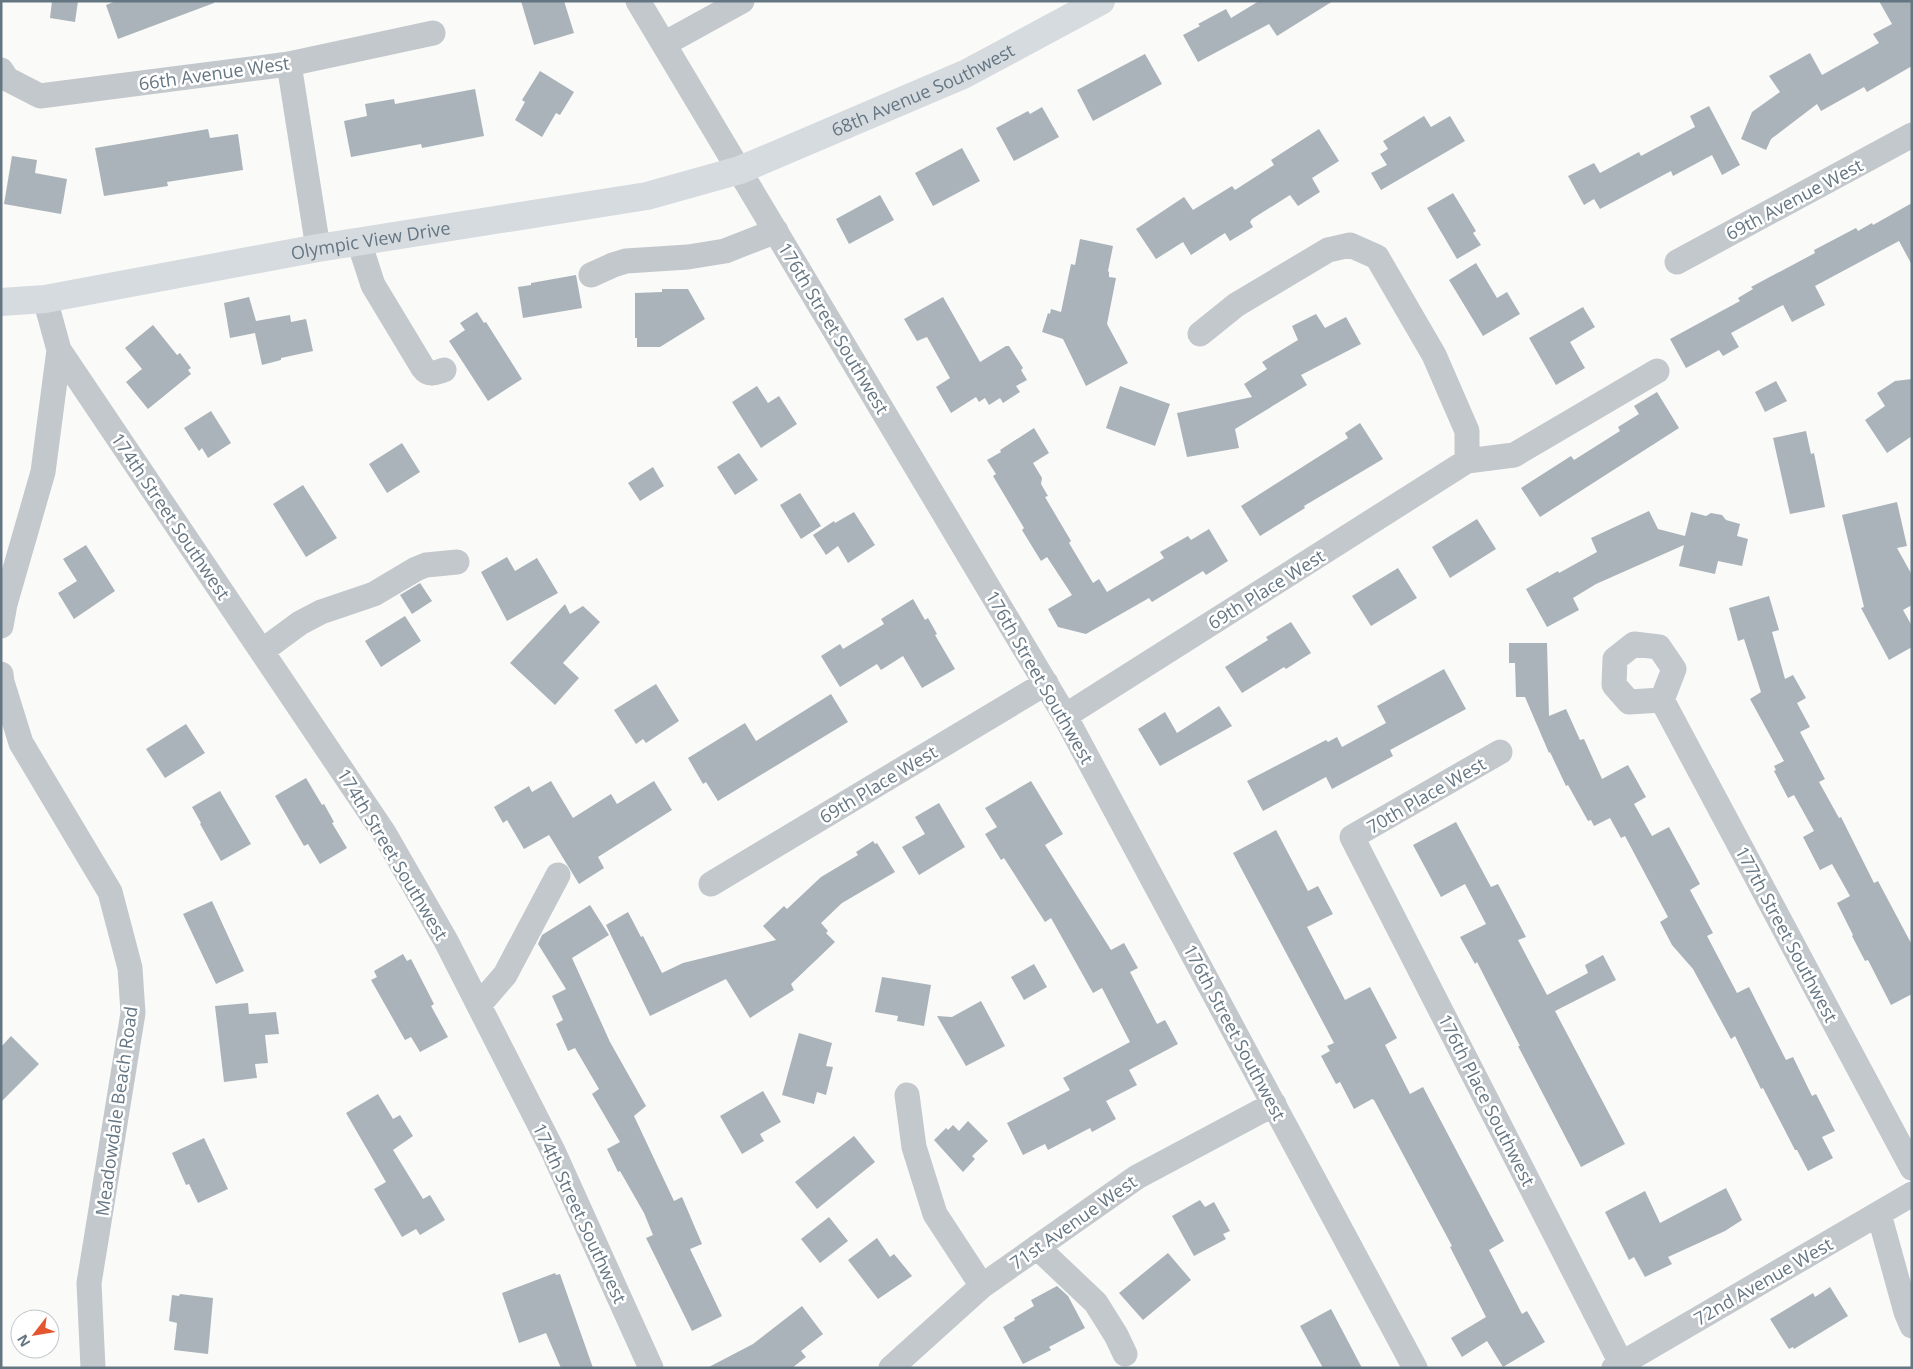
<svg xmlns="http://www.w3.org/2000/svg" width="1913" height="1369" font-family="'Open Sans',sans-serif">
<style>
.building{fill:#aab3b9}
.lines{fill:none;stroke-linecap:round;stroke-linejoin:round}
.minor{stroke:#c3c8cc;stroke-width:25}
.major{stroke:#d6dbdf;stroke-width:28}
.labels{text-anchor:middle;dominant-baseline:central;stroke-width:5;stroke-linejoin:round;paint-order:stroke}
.street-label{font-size:18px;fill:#657683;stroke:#fff}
</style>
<rect width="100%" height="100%" fill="#fafaf8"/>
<path class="building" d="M52 1H78L75 22 50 18Z
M116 1H214V3L118 39 106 5Z
M521 1H564L574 33 534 45Z
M1259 1H1333L1277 36 1269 24 1198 62 1183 35 1200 26 1198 24 1226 9 1231 18Z
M1879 1H1912V66L1867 92 1864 87 1821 111 1817 104 1771 139 1766 150 1741 139 1752 112 1780 92 1769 76 1810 53 1822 75 1879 43 1873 34 1892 24Z
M1145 54 1162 84 1093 121 1077 90Z
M540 71 574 92 560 115 556 113 542 137 515 120 525 102 522 100Z
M475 89 484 136 422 148 421 144 351 157 344 121 367 116 365 104 394 99 395 104Z
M1709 106 1740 165 1722 175 1712 155 1673 176 1671 171 1600 209 1594 199 1584 205 1568 176 1594 163 1600 173 1639 152 1641 156 1695 127 1690 116Z
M1042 107 1059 137 1014 161 996 128 1028 111 1030 114Z
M1424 116 1431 127 1450 116 1465 141 1381 190 1371 173 1387 165 1380 154 1388 149 1383 141Z
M208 129 210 138 238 134 243 170 167 182 168 186 104 196 95 148Z
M1319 129 1339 161 1312 178 1320 192 1298 206 1290 195 1252 219 1250 222 1253 227 1230 241 1225 233 1191 255 1183 242 1156 259 1136 229 1184 197 1193 210 1232 186 1235 190 1274 165 1271 160Z
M962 148 980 181 933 206 915 173Z
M12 156 37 160 35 173 67 179 61 214 4 204Z
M1453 193 1476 231 1473 233 1481 245 1457 259 1427 208Z
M880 195 894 220 849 244 836 219Z
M1912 203V265L1899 241 1815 286 1825 305 1792 322 1783 305 1731 333 1739 347 1723 356 1719 350 1686 368 1670 339 1740 301 1738 298 1753 289 1751 287 1815 253 1814 250 1856 228 1858 231 1872 223 1873 225Z
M1080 239 1113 246 1108 271 1109 272V277L1116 278 1107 324 1128 363 1086 386 1063 339 1042 332 1048 313 1050 314 1051 309 1061 312 1071 264 1075 265Z
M1476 263 1497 298 1507 292 1520 314 1483 336 1449 280Z
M576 275 582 308 523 318 518 287 531 285V283Z
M662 289H688L705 319 660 347H637V338H635V293L662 292Z
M249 297 256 321 290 315 291 322 306 319 313 351 281 358V360L262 365 255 333 230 338 224 303Z
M943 297 980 362 1006 346H1009L1023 368 1021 370 1027 380 1016 386 1020 392 1003 403 1000 398 989 405 985 398 979 402 976 397 951 413 936 387 950 378 927 337 917 341 904 319Z
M1583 307 1595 327 1570 342 1585 368 1556 385 1529 338Z
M477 312 484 323 486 322 522 379 488 401 449 341 465 330 460 323Z
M1316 314 1325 328 1346 317 1361 344 1301 375 1307 385 1235 429 1239 448 1187 457 1177 413 1252 397 1244 384 1267 369 1262 362 1298 340 1292 326Z
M153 325 177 355 180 353 191 368 188 370 191 374 148 409 126 382 142 369 125 348Z
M1912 379V436L1887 453 1865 420 1885 406 1877 393 1895 381Z
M1776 381 1787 401 1765 412 1755 392Z
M757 386 768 403 779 396 797 424 761 448 732 402Z
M1120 386 1170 404 1155 446 1106 428Z
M1657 392 1679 428 1540 517 1521 488 1571 456 1574 460 1620 431 1618 427 1639 414 1634 406Z
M211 411 231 443 208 458 202 448 199 451 184 428Z
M1360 423 1383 459 1304 506 1305 508 1260 536 1241 506 1348 438 1345 433Z
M1034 428 1049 453 1033 463 1042 478 1041 484 1048 496 1045 497 1071 541 1069 543 1093 583 1099 579 1107 592 1164 558 1160 552 1188 536 1191 540 1209 529 1228 561 1206 575 1203 571 1152 602 1149 598 1086 634 1058 627 1048 609 1072 595 1047 557 1041 561 1022 530 1024 528 993 476 996 474 987 460 1001 452 1000 450Z
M1806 431 1811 454 1814 453 1825 507 1790 514 1773 438Z
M402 443 420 472 387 493 369 464Z
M739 453 758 480 735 495 717 467Z
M653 467 664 486 640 501 628 483Z
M303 485 337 538 306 557 273 504Z
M800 493 821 526 801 539 780 505Z
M1897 502 1907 546 1897 548 1912 575V605L1903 610 1912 626V647L1889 660 1861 608 1864 607 1842 515Z
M1649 511 1658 529 1685 536 1691 512 1706 516 1711 513 1722 515 1726 520 1740 524 1737 536 1748 539 1742 566 1718 561 1715 574 1679 566 1684 545 1596 584 1573 598 1579 610 1547 627 1526 589 1558 571 1559 573 1597 552 1591 538Z
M854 512 875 545 848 563 838 546 826 555 813 535 834 521 835 523Z
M1477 519 1496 549 1450 578 1432 547Z
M86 545 115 591 74 619 58 593 77 581 63 559Z
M507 557 515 571 537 558 558 593 507 621 481 572Z
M1398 568 1417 598 1371 626 1352 596Z
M420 583 432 601 412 614 400 595Z
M1769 596 1779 630 1772 632 1785 679 1793 675 1806 698 1797 703 1810 727 1800 732 1825 779 1819 782 1839 818 1841 817 1874 883 1878 881 1912 945V994L1891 1005 1868 960 1865 961 1852 936 1853 935 1837 903 1850 896 1832 864 1820 870 1803 837 1814 831 1794 795 1788 798 1774 771 1776 770 1774 766 1784 761 1750 699 1761 692 1744 639 1738 641 1729 608Z
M913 599 925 620 928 618 937 634 935 635 955 669 922 688 903 656 881 670 877 664 840 687 821 656 840 644 843 649 884 624 881 619Z
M565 604 570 614 583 606 600 622 563 663 579 678 555 705 510 663Z
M405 616 421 641 381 667 365 641Z
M1291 622 1311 653 1286 669 1284 667 1242 693 1225 667 1268 640 1266 637Z
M1509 643H1547L1549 716 1566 709 1580 740 1584 739 1602 779 1628 765 1646 797 1634 804 1652 836 1669 827 1700 884 1690 890 1713 933 1707 936 1737 993 1749 987 1786 1060 1793 1057 1812 1096 1816 1094 1835 1131 1822 1137 1833 1158 1808 1171 1797 1150H1795L1763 1088 1761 1089 1735 1036 1731 1039 1693 969 1672 945 1660 922 1668 917 1625 836 1621 838 1610 818 1594 826 1591 820 1588 821 1568 785 1566 786 1550 752 1549 753 1525 697H1516L1515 663H1509Z
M1444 669 1466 709 1390 750 1393 756 1332 789 1326 777 1263 811 1247 781 1326 740 1328 742 1337 737 1342 747 1386 723 1377 706Z
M656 684 679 721 646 743 643 739 636 744 614 710Z
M831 694 848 722 718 801 706 782 703 784 688 758 745 723 756 741Z
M1219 706 1232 726 1160 766 1138 729 1165 712 1177 733Z
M186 724 205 753 165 778 146 749Z
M306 778 322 805 324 804 334 822 332 823 347 848 320 864 308 844 304 846 275 796Z
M551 781 573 818 611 794 617 804 654 781 672 810 598 857 604 868 579 884 549 835 524 849 507 820 503 823 494 807 529 786 532 792Z
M1031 781 1063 834 1045 845 1111 950 1124 943 1138 968 1130 972 1157 1024 1165 1020 1178 1044 1129 1070 1137 1085 1106 1101 1116 1119 1092 1132 1090 1128 1048 1150 1045 1144 1023 1155 1007 1123 1070 1090 1063 1078 1130 1042 1102 988 1093 993 1051 918 1045 922 1004 858 1001 860 985 834 997 827 985 808Z
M220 791 251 844 221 861 200 824 201 823 192 807Z
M939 803 965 847 919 875 902 847 925 834 915 817Z
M1456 822 1491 887 1498 884 1526 937 1518 940 1547 995 1588 973 1585 965 1603 955 1616 980 1555 1011 1625 1144 1581 1167 1518 1046H1520L1477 962 1475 964 1460 937 1486 924 1465 884 1441 897 1413 845Z
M1276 830 1308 891 1318 886 1333 914 1307 927 1345 1000 1370 987 1397 1038 1385 1045 1410 1094 1423 1087 1504 1241 1489 1250 1522 1314 1527 1311 1545 1342 1503 1367 1487 1341 1462 1357 1451 1338 1486 1317 1450 1247 1452 1246 1374 1100 1372 1099 1354 1109 1340 1082 1336 1084 1321 1056 1330 1051 1327 1046 1334 1043 1233 853Z
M873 841 875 844 877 843 895 872 842 903 821 923 828 931 826 933 835 942 791 984 794 990 750 1018 726 979 650 1016 606 925 628 912 641 937 643 936 662 973 683 963 776 940 763 926 784 906 787 909 821 877 858 855 856 852Z
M212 901 244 971 216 984 183 914Z
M590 905 609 935 572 958 610 1042 646 1106 634 1116 674 1201 682 1197 702 1244 690 1249 722 1316 692 1331 646 1238 653 1235 644 1213 620 1171 618 1172 607 1149 620 1142 592 1094 599 1089 575 1048 568 1051 556 1024 563 1020 552 996 566 989 538 944 542 935Z
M403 954 407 961 411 959 434 1004 431 1006 448 1037 420 1052 411 1037 405 1040 371 980 377 977 374 971Z
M1034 964 1047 987 1024 1000 1011 977Z
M882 977 931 985 924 1026 897 1021 898 1016 875 1012Z
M981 1001 1005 1046 966 1066 937 1016 952 1017Z
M248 1003 249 1014 276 1012 279 1034 265 1035 268 1063 255 1064 257 1078 224 1082 215 1006Z
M799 1033 832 1043 826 1066 833 1067 826 1095 817 1092 814 1104 782 1095Z
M11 1036 39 1064 1 1102V1047Z
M763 1091 781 1122 760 1134 764 1141 742 1154 720 1116Z
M378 1094 393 1119 400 1115 413 1136 393 1150 423 1199 430 1195 445 1220 420 1235 416 1229 402 1237 374 1189 386 1182 346 1113Z
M968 1121 988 1141 972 1156 975 1159 963 1172 934 1140 946 1128 948 1130 953 1125 959 1131Z
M854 1136 875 1162 817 1209 795 1182Z
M204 1138 228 1189 198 1203 189 1184 186 1185 172 1153Z
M1726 1188 1742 1220 1725 1231 1668 1257 1672 1264 1645 1277 1634 1257 1629 1260 1605 1212 1645 1191 1660 1223Z
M1200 1200 1205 1207 1214 1202 1230 1231 1223 1234 1226 1239 1194 1256 1172 1216Z
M829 1217 848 1241 820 1263 801 1239Z
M877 1238 890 1257 894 1254 912 1276 878 1299 848 1260Z
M1168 1253 1191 1280 1143 1320 1119 1293Z
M555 1273 556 1275 560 1274 593 1368H561L546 1333 519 1343 502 1293Z
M1057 1286 1068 1296 1085 1328 1049 1347 1051 1350 1023 1364 1003 1327 1015 1320 1014 1318 1034 1306 1031 1300Z
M1830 1287 1848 1316 1794 1349 1793 1347 1789 1349 1770 1319 1813 1293 1815 1297Z
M180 1294 213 1298 208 1354 174 1350 177 1323 169 1321 172 1295 179 1296Z
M802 1306 823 1334 801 1351 806 1357 792 1368H707L753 1344Z
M1331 1309 1341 1328 1362 1368H1323L1300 1326Z"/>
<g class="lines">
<path class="minor" d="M638 1 1065 716 1415 1368
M664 44 742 1
M289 64 318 248
M1 70 7 79 40 96 289 64 433 33
M359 242 373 285 423 368C429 376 435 373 444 370
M1677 262 1912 135
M591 275 613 265 626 261 688 257 725 251 776 231
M1200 334 1236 305 1328 250 1350 245 1377 257 1434 355 1467 431V461
M59 350 384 833 446 941 553 1151 651 1368
M1 626 5 604 43 472 59 350 45 299
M1634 644 1659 647 1674 669 1662 700 1629 702 1614 685 1615 659Z
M262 651 300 623 321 612 374 594 416 569 426 565 457 562
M1 674 2 682 21 743 110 892 130 968 133 1013 89 1283 93 1368
M1662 700 1912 1168
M1065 716 1467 461 1514 455 1657 371
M1500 752 1352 837 1621 1363
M711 884 1046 683
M479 1005 505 975 558 875
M907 1095 914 1147 935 1214 982 1286
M1879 1214 1906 1312 1912 1326
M1037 1247 1096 1303 1116 1335 1125 1354
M891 1368 982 1286 1137 1177 1274 1104
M1614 1368 1912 1194"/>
<path class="major" id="s1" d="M1 302 45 299 318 248 647 196 740 170 965 74 1101 1"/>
</g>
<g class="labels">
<g class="street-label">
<text transform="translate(214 73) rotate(-8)">66th Avenue West</text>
<text stroke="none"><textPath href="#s1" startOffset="951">68th Avenue Southwest</textPath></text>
<text transform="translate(1794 199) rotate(-28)">69th Avenue West</text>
<text stroke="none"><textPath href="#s1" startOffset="375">Olympic View Drive</textPath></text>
<text transform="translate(834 328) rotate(59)">176th Street Southwest</text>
<text transform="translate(171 516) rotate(56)">174th Street Southwest</text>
<text transform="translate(1266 589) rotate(-32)">69th Place West</text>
<text transform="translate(1040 677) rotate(60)">176th Street Southwest</text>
<text transform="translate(878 784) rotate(-31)">69th Place West</text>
<text transform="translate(1426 795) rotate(-30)">70th Place West</text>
<text transform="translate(393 854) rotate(59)">174th Street Southwest</text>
<text transform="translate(1787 934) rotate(62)">177th Street Southwest</text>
<text transform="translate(1235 1032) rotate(62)">176th Street Southwest</text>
<text transform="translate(1487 1100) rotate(63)">176th Place Southwest</text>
<text transform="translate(116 1111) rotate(-82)">Meadowdale Beach Road</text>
<text transform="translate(580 1213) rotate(65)">174th Street Southwest</text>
<text transform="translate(1073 1222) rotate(-35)">71st Avenue West</text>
<text transform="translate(1763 1281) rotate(-30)">72nd Avenue West</text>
</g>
</g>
<rect width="1913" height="1369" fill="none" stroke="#657683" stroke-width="5"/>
<g transform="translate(35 1334) rotate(239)"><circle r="24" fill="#ffffff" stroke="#c1c8cd"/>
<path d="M0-4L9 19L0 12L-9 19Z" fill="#e4572e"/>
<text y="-8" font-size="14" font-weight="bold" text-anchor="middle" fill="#657683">N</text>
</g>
</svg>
